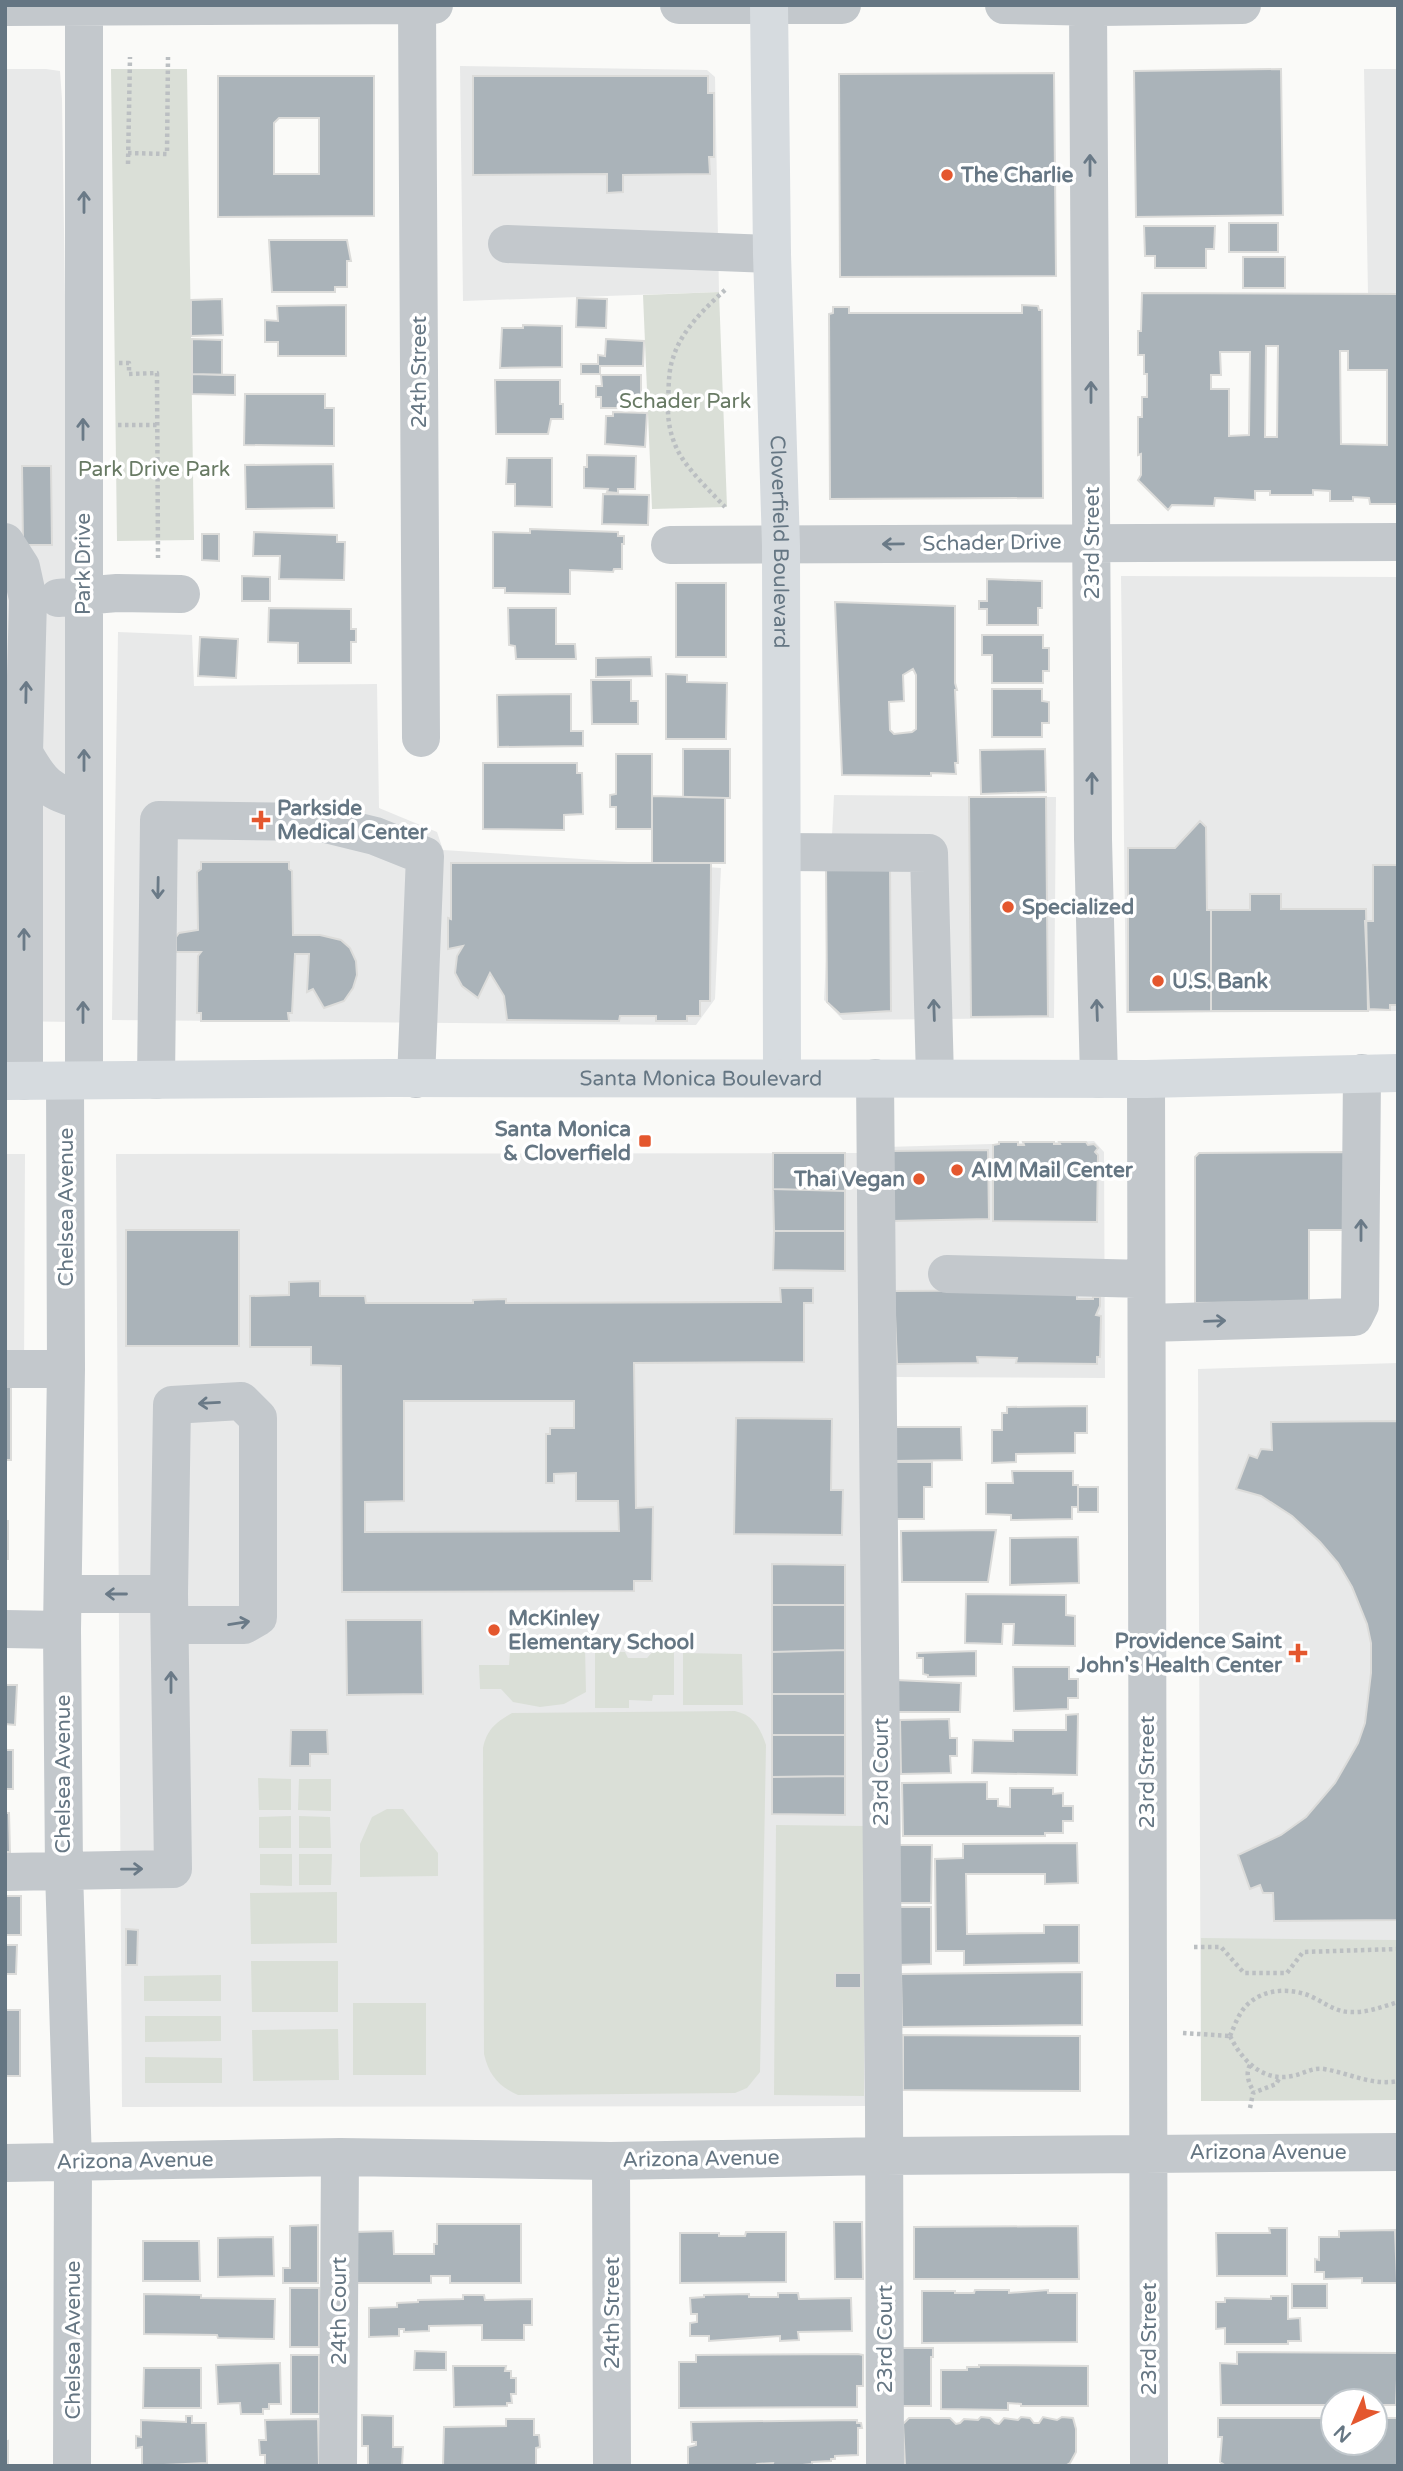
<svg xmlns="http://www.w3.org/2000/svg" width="1403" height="2471" font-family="'Varela Round',sans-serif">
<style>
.built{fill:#e8e9e9}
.green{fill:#dadfd7}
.building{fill:#aab3b9;stroke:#dcdcda;stroke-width:2;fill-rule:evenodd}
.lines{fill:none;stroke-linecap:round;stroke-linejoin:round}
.path{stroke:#bbbfc2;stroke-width:4.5;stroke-dasharray:3.5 3.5;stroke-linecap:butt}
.minor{stroke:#c3c8cc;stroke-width:38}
.major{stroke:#d6dbdf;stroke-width:38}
.oneway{stroke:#6a7a87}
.poi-dot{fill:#e4572e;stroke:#fff;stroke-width:2.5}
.labels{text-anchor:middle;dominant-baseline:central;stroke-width:7;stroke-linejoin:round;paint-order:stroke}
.poi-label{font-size:21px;font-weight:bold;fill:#657683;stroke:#fff;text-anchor:start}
.street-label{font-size:21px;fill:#657683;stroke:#fff}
.park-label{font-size:21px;fill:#687a64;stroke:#fff}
</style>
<rect width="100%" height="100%" fill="#fafaf8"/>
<path class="built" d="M460 66 707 70 715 77 719 292 463 301Z
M5 69H46L60 71 62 99 76 1022 5 1021Z
M1364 69H1398V294H1368Z
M1121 576 1398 577V1011L1126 1013Z
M118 632 192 635 194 686 377 684 379 808 437 832 443 850 721 868 715 999 696 1025 112 1020Z
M834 795 1056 797 1054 1018 843 1020 824 1000Z
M1094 1141 1104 1152 1105 1378 893 1377 886 1147Z
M866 1153 871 2106 122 2107 116 1154Z
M5 1154H25L24 1377H5Z
M1398 1363V2100L1201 2101 1198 1369Z"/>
<path class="green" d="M111 69H187L194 540 117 541Z
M719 292 727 507 652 509 643 295Z
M561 1646H585L586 1692 564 1704 540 1707 513 1702 501 1689H480L479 1665H509L510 1652 561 1651Z
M656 1648H674V1695H653L652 1701 629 1700V1708H595V1652H625L628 1658H647Z
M683 1653 742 1654 743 1705H683Z
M735 1711C753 1715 760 1727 766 1745L760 2072 747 2088 735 2093 518 2095C498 2086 489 2075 484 2054L483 1748C487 1729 496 1722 512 1713Z
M258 1778 291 1779V1810H259Z
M299 1779H331V1811L298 1810Z
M387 1809H403L438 1853V1876L360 1877V1844L372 1817Z
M291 1816V1848H259V1817Z
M299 1816 330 1817 331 1848H299Z
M776 1825 865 1826 864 2096 774 2095Z
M260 1854H292V1886L260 1885Z
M299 1854H332L331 1885H299Z
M337 1892V1943L251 1944 250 1893Z
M1201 1938 1398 1940V2100L1201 2101Z
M251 1961H338V2012H252Z
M221 1975V2001H144V1976Z
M353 2003H426V2075H353Z
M145 2016H221V2041L145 2042Z
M338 2029 339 2080 253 2081 252 2030Z
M145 2057 222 2058V2083H145Z"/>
<path class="building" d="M1281 69 1283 215 1136 217 1134 71Z
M1054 73 1056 276 840 277 839 74Z
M218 76H374V216L218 217ZM279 118H319V174H274V123Z
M473 76H708V93H714V157H709L710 174 623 175V192L607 193V174L473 175Z
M1229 223H1278V252H1229Z
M1144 226H1215L1214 249H1206V268H1155V256H1145Z
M269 240H347L351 261H347V287H335V292H272Z
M1243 257H1285V288H1243Z
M1142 293 1398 294V504H1370L1369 498 1353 497V501H1330V491L1313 490V495H1270V491H1255V500L1215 498 1214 506 1172 505 1168 510 1138 480 1141 475V454L1138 455V417H1142V397H1147V374H1144V355H1138V331H1141ZM1266 346H1278L1277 437H1265ZM1340 351H1348V370H1387V445L1341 444ZM1220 352H1250L1249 435 1229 436V389H1211V375H1221Z
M577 298 607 299 606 328 576 327Z
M222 299 223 335 191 336V300Z
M346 305V356H278V342H265V320L278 321 277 306Z
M1022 305 1038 306 1039 310H1042L1043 498 830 499 829 314 833 313V307H849V313H1022Z
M523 325 562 326V367L500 368 502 328H523Z
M192 339 222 340V375L192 374Z
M606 339 644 341 643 366H600V374H581V364H598V355L605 356Z
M192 374 235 375V395L192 394Z
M601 375H641V408H601V397H596V386H602Z
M495 380H560V404H563V419H551L548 434H496Z
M245 394H325V408H334V446L244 445Z
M613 412 647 413 645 447 605 444 606 416H613Z
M587 455 636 456 635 489H618V493L607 492 608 489 584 488V467H587Z
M507 458H552V507L515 506V484H506Z
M333 464 334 508 246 509 245 465Z
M22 466H51L52 545H23Z
M603 494 649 495 648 525 602 524Z
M530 529 618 532V536H624V544H622V569H614L613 572 570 570V594L505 593V588H493V532L530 533Z
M254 532 337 535V542H345L344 580 279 579 280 556H253Z
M202 534H219V561L202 560Z
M242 576 270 577V601H242Z
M987 579 1042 581V608H1038V625H987V609H979V601H987Z
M676 583H726V657H676Z
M835 602 955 606V683L957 690H955L958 763H955L956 774 931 773V776L842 775ZM913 669 916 675V729L912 732 894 734 890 730 889 702 904 701 903 675Z
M269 608 351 609V629H356V642H351V663H298V643L268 642Z
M508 608H556V644H575L576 659H516L515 646 509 645Z
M982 635H1043V648H1049V671H1043V683H992V655H982Z
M200 637 238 639 236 678 198 676Z
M651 657 652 676 596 677V658Z
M666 674 687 675V682L727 683 726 739H666Z
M591 680H631V701H638V724H592Z
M992 689H1042V701L1049 702V723H1042V737H992Z
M571 694V731H583V746L498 747 497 695Z
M683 749H730V798L683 797Z
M1045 749 1046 792 981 794 980 750Z
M616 754H652V829H616V807H610V795L616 794Z
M483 763H577V773H582L583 814 564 815V830L483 829Z
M652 796 725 798V863H652Z
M969 797H1046L1048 1016 971 1017Z
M1200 821 1206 827 1207 910H1211V1011L1128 1012V848H1175Z
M201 862H289V869L292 871 293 935H320L341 940 350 948 356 961 357 975 353 988 344 1001 324 1008 313 989 307 992 309 954H295L292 1013H288L289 1021H201V1013H197L198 956 201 952H176V937L179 933 198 930 197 872 201 869Z
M451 863H711L710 1001H700V1016H687V1021H656V1016H620L619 1021 507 1020 504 996 490 973 478 998 462 986 455 973 457 956 463 946 448 949V918L451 919Z
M826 865H890L891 1011 840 1014 827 1002Z
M1373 865H1398V1005H1390V1010L1369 1009 1365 921H1373Z
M1250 894H1281V909H1366L1368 1011H1211V910H1250Z
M999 1142H1018V1145H1024L1023 1142H1054V1144H1060L1059 1142H1086L1088 1145 1094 1144 1098 1148 1095 1152 1098 1155 1097 1222 993 1221V1145L999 1144Z
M988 1150 989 1219 892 1221 891 1151Z
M1344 1152 1346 1230H1309V1302L1195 1303V1157L1199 1153Z
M773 1153H845V1191L773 1189Z
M773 1189 845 1191V1231H774Z
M126 1230H239V1346H126Z
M774 1231H845V1271L773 1270Z
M320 1281V1296H365L366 1303H473V1300L506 1299V1303L781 1302 780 1288H813V1303H804V1362L634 1363 636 1508 653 1507 652 1581H634V1591L342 1592 341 1366 311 1365V1347H250V1296L289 1295V1282ZM404 1401H574V1428H550V1434H546V1483H554V1474L576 1473V1501H618L619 1531 365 1532V1502L404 1501Z
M1077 1290V1299H1093V1297H1100V1306L1096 1315 1101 1316 1100 1357H1097V1364L1016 1363 1017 1358 977 1357 978 1363 897 1364 894 1291Z
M5 1379H11V1460H5Z
M1087 1406V1433H1075V1453L1016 1454V1462L992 1463V1430H1002V1413H1007V1407Z
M736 1418 832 1419 831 1490H843L842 1535 734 1534Z
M1398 1421V1920L1274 1921 1273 1893H1263L1260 1885 1250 1889 1238 1855 1281 1835 1306 1817 1335 1783 1358 1743 1365 1723 1371 1673V1643L1367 1624 1352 1587 1338 1563 1320 1542 1292 1516 1261 1496 1236 1489 1249 1455 1257 1458 1261 1449 1272 1450 1271 1422Z
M892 1427H961L962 1460 893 1461Z
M896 1462H932V1487H924V1519H896Z
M1012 1471H1073V1485H1078V1507H1072V1519L1011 1520V1515L986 1514V1483H1013Z
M1078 1487H1098V1512H1078Z
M5 1521H8V1559H5Z
M996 1530 988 1582H902L901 1531Z
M1078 1537 1079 1583 1010 1585V1538Z
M772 1564 845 1565V1605H772Z
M966 1594 1066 1595V1615L1075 1616V1646L1013 1645 1014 1624H1003L1002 1644 965 1643Z
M772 1605H845V1650L772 1652Z
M346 1620H422L423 1694 347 1695Z
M845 1650V1694H772V1652Z
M976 1651V1676L928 1677V1675L923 1674V1658H917V1653Z
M1013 1667H1069V1679H1078V1698H1068V1709L1014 1711Z
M895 1680 961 1683 960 1712H895Z
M5 1685H17L15 1725 5 1724Z
M772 1694H845V1735H772Z
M1078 1714 1077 1775 972 1773 973 1740 1013 1741V1730H1066V1715Z
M949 1719 950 1738H957V1756H950L951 1773 901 1774 900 1720Z
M291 1730H327L328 1754H310V1766H290Z
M772 1735H845V1776L772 1777Z
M5 1750H13V1789H5Z
M845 1776V1815L772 1814V1777Z
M987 1782V1799H998V1806L1010 1807V1788H1053V1794L1063 1793V1806H1073V1821H1063V1833H1045V1836H903L902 1783Z
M5 1813H9L10 1852H5Z
M1077 1843 1078 1883 1045 1884V1874H966L967 1934 1044 1933V1925H1079V1963L964 1965V1951H936L935 1859 963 1858V1844Z
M897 1845H932L931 1903H896Z
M5 1896H21V1935H5Z
M896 1907H931V1964L897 1965Z
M126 1929 138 1930 137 1965H126Z
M5 1945H17L16 1974H5Z
M1082 1972V2025L902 2027 901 1974Z
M835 1973H861V1988H835Z
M5 2010H20V2076H5Z
M903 2035 1080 2036V2091L903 2090Z
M834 2222H862L863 2279H835Z
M437 2224H521V2283H450V2276H431V2283H354V2232L393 2231 394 2254H434V2244H437Z
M318 2225V2283H283V2268H290V2226Z
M1078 2226 1079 2279H914V2227Z
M1269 2228H1287V2276H1217L1216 2233H1270Z
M1395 2230 1397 2283H1362V2278L1324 2279V2272H1315V2259L1319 2260V2237H1339V2231Z
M746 2232H786V2282L680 2283V2233H719V2236H745Z
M273 2237 274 2276 218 2277V2238Z
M143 2241H199L200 2281H143Z
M1292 2284H1327V2308H1292Z
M290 2288H319V2347H290Z
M975 2290H1009V2293L1048 2290V2293H1077V2342L922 2343V2291H955V2293H974Z
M778 2293H798L799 2299 851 2298 852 2331 798 2332 799 2340 780 2341V2336L709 2341V2336H690V2323L697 2322V2314H691L690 2298 704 2297V2295L749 2294V2297H778Z
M144 2294 201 2295V2298L275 2299 274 2339 218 2338 217 2335 144 2334Z
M463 2295H484L485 2300 532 2299V2325H524V2340H482V2325L429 2326V2331L404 2332V2329H399V2336L369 2337V2308L397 2307V2303L418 2302V2300L463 2299Z
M1271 2296H1288V2319L1300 2318 1301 2341H1288V2344H1225V2328L1216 2329V2302H1225V2298L1271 2299Z
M895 2348H933V2357H931V2406H895Z
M415 2351 446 2352V2370H414Z
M1237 2352 1398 2353 1396 2405H1375V2401H1333V2405H1221L1220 2363 1237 2364Z
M858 2354 863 2355V2386H857V2407L679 2408V2362H696V2355Z
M291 2355H319V2414H291Z
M280 2363 281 2404H269V2409H263V2414H241L240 2403 218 2404 216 2365Z
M979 2365 1088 2366V2406H1021V2404L1008 2403V2410L941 2409V2370H967V2367H979Z
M453 2366H506L505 2371H511V2378H516V2394H511L512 2403H507V2406L454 2407Z
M144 2368H201V2408H143Z
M362 2415 393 2416V2447H403L402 2466H368V2446H362Z
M186 2416H192V2423H206L207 2463 142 2466V2447L136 2448V2436L141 2437V2420L186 2422Z
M981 2417 990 2418 995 2423 999 2424 1004 2418 1018 2420 1021 2417 1030 2418 1034 2423H1039L1043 2417 1057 2420 1062 2417 1073 2418 1076 2429V2452L1070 2463 1065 2466H907L905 2464 903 2424 909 2418H950L956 2424 960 2423 964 2419 978 2420Z
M1218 2418H1333V2443H1375V2418H1397V2466H1226L1220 2462 1222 2437H1218Z
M318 2419 319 2466H265V2455H260L259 2440H266L265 2420Z
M506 2419H534V2435H539L540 2447 536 2448V2466H443L444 2427 506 2426Z
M857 2420V2423H861L862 2428H858V2455L835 2456V2459H831V2461L812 2462V2464L793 2466H772L773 2463 757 2464 755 2466 688 2465V2447L696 2445V2442H692L691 2422Z
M8 2441V2466H5V2442Z"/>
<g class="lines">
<path class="path" d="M128 153 167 154 168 57
M128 164 130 57
M725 290C704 309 681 331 673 358 668 372 669 387 668 401 667 421 671 441 682 458 694 476 711 492 725 507
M119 363H129V374L157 373 158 558
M118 425H157
M1194 1947H1221L1244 1973H1287L1303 1952 1398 1949
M1183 2033 1230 2036
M1230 2036C1234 2027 1238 2015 1245 2007 1261 1989 1289 1987 1310 1996 1324 2002 1335 2012 1350 2012 1366 2013 1382 2007 1398 2002
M1230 2036C1242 2061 1263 2082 1292 2076 1304 2074 1312 2067 1324 2069 1349 2073 1372 2086 1398 2081
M1250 2065C1245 2074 1249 2084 1254 2092
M1250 2108 1253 2093 1276 2084 1280 2077"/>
<path class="minor" d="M417 5 421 738
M679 5H842
M1004 5 1101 7 1242 5
M5 7 434 5
M1088 7 1093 839 1099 1079
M507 244 772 254
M5 542 21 567 28 599 24 753C40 782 50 794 84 800
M670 545 1398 542
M58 598 117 593 181 594
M782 852 929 853 935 1078
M875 1078 884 2104 885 2466
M1146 1079 1149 2466
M84 1080V5
M156 1080 159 820 318 822 375 836 425 856 416 1079
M24 1081V753
M65 1081 66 1369 62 1630 64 1871 73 2163 72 2466
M947 1274 1146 1279
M1147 1323 1354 1317 1360 1305 1362 1073
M5 1369H66
M63 1594H169
M5 1629 62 1630
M5 1872 173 1869 169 1594 172 1405 241 1401 258 1418V1617L244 1625H171
M611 2161 612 2466
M5 2163 340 2157 611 2161 884 2156 1398 2152
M338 2466 340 2157"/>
<g class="major">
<path id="s1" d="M769 5 772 254 781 546 782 1078"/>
<path id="s2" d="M5 1081 391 1078 1146 1079 1398 1073"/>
</g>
</g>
<defs><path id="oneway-shaft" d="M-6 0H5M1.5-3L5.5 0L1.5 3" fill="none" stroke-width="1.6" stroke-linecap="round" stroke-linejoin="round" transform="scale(1.75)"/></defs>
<g class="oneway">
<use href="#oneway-shaft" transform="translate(1090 165) rotate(-90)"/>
<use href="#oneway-shaft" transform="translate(84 202) rotate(-90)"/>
<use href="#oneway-shaft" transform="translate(1091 392) rotate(-90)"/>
<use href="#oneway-shaft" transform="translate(83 429) rotate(-90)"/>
<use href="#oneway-shaft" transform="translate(893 544) rotate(179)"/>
<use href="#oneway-shaft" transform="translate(26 692) rotate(-89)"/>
<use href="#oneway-shaft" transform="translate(84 760) rotate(-90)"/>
<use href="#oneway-shaft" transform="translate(1092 783) rotate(-90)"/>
<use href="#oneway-shaft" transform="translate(158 888) rotate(91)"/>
<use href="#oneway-shaft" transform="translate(24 939) rotate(-90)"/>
<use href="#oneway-shaft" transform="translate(934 1010) rotate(-92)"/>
<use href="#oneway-shaft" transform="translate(1097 1010) rotate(-92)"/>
<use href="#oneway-shaft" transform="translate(83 1012) rotate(-90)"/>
<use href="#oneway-shaft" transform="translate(1361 1230) rotate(-90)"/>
<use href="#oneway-shaft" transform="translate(1215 1321) rotate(-2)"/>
<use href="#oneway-shaft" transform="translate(209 1403) rotate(177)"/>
<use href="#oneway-shaft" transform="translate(116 1594) rotate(180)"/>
<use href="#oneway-shaft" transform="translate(239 1623) rotate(-9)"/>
<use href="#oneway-shaft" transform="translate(171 1682) rotate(-90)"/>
<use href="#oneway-shaft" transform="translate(132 1869) rotate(-1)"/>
</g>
<g class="poi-dot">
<circle cx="947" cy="175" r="7"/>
<path d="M257.5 809.5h7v7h7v7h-7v7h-7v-7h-7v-7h7z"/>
<circle cx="1008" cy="907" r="7"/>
<circle cx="1158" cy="981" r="7"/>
<rect x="638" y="1134" width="14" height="14" rx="3.5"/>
<circle cx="957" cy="1170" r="7"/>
<circle cx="919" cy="1179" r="7"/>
<circle cx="494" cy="1630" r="7"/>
<path d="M1294.5 1642.5h7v7h7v7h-7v7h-7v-7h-7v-7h7z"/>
</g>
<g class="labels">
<g class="poi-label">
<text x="961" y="175">The Charlie</text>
<text x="277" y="808">Parkside<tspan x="277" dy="24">Medical Center</tspan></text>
<text x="1022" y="907">Specialized</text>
<text x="1172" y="981">U.S. Bank</text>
<text x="631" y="1129" text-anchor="end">Santa Monica<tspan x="631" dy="24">&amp; Cloverfield</tspan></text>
<text x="971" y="1170">AIM Mail Center</text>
<text x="905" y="1179" text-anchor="end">Thai Vegan</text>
<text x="508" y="1618">McKinley<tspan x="508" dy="24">Elementary School</tspan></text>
<text x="1282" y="1641" text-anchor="end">Providence Saint<tspan x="1282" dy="24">John's Health Center</tspan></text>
</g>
<g class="street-label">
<text transform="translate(419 372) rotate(-90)">24th Street</text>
<text stroke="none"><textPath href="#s1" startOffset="537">Cloverfield Boulevard</textPath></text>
<text transform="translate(992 543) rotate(-1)">Schader Drive</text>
<text transform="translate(1092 543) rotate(-90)">23rd Street</text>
<text transform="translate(83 564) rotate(-90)">Park Drive</text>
<text stroke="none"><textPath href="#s2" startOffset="696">Santa Monica Boulevard</textPath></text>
<text transform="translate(66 1207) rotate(-90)">Chelsea Avenue</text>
<text transform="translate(881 1772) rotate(-90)">23rd Court</text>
<text transform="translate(1147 1772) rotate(-90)">23rd Street</text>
<text transform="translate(63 1774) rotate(-90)">Chelsea Avenue</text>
<text x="1268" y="2152">Arizona Avenue</text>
<text transform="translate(701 2159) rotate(-1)">Arizona Avenue</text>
<text transform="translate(135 2161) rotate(-1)">Arizona Avenue</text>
<text transform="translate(339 2311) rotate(-90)">24th Court</text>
<text transform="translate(612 2313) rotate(-90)">24th Street</text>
<text transform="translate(885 2339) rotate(-90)">23rd Court</text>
<text transform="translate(1149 2339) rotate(-90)">23rd Street</text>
<text transform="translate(73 2340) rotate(-90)">Chelsea Avenue</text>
</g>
<g class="park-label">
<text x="685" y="401">Schader Park</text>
<text x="154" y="469">Park Drive Park</text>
</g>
</g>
<rect width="1403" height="2471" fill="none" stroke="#657683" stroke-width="14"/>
<g transform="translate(1354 2422) rotate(224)"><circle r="33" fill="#ffffff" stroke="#c1c8cd" stroke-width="2"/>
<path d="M0-5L12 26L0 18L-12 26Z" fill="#e4572e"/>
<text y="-10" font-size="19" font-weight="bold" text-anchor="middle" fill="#657683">N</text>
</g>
</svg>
